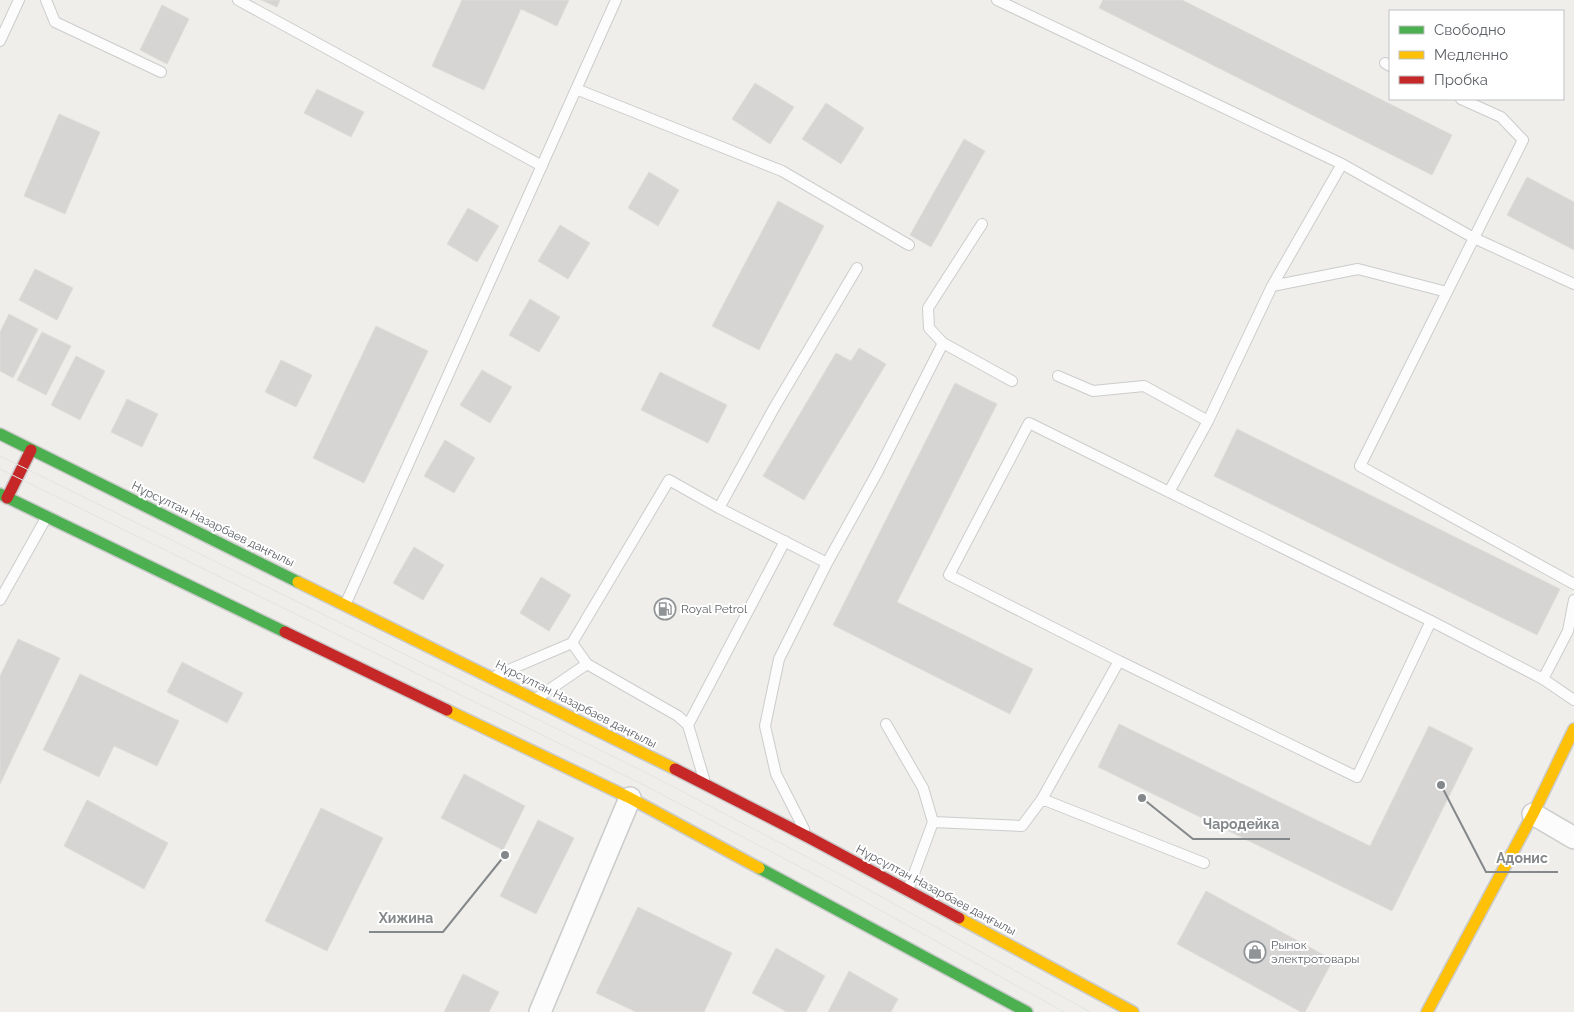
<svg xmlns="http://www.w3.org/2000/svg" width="1574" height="1012" font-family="Raleway,sans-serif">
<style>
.building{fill:#d6d5d3;stroke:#deddd9}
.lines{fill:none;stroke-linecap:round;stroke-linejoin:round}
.lane-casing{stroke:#cbcccc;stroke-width:12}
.street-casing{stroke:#cbcccc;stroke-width:24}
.fast-casing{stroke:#cacacb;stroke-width:14}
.slow-casing{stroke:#cacacb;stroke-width:14}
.jam-casing{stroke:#cacacb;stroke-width:14}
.lane{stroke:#fdfcfc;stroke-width:10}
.street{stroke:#fdfcfc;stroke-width:21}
.fast{stroke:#4caf50;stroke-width:11}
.slow{stroke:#ffc107;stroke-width:11}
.jam{stroke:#c62828;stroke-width:11}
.tram{stroke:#e4e4e4;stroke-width:1}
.labels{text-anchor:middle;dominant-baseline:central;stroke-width:4;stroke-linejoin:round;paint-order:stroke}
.street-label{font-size:12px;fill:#5f6368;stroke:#fff}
.poi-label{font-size:12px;fill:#5f6368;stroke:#fff;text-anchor:start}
.leader{fill:none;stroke:#84888a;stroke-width:2}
.callout-dot{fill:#84888a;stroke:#fff;stroke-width:2}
.callout-label{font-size:14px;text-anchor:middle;font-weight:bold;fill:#84888a;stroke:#fff;stroke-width:4;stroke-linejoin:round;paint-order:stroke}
</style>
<rect width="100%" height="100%" fill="#efeeea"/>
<path class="building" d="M261 0H280L277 7Z
M462 0H569L557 26 521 9 484 90 432 66Z
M1103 0H1182L1452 135 1432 175 1099 8Z
M162 5 189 19 167 64 140 50Z
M755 83 794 107 770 144 732 119Z
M317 89 364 112 351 137 304 113Z
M826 103 864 128 841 164 802 139Z
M59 114 100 132 65 214 24 196Z
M964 139 985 151 931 247 910 235Z
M649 172 679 190 658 226 628 208Z
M1527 177 1574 202V250L1507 215Z
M778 201 824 226 759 350 712 326Z
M468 208 499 226 477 262 447 244Z
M560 225 590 243 568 279 538 261Z
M35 269 73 288 57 320 19 300Z
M530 299 560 317 539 352 509 335Z
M9 314 38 329 13 378 0 371V332Z
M376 326 428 351 364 483 313 458Z
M42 332 71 346 46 395 17 380Z
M859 348 886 364 804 500 763 476 836 353 851 361Z
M76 356 105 371 80 420 51 405Z
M281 360 312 375 296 407 265 392Z
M482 370 512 387 490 423 460 405Z
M660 372 727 405 708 443 641 410Z
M955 383 997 404 897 602 1033 669 1010 714 833 625Z
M127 399 158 414 142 447 111 432Z
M1237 429 1560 589 1537 635 1214 476Z
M445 440 475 458 454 493 424 476Z
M414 547 444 565 423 600 393 583Z
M541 577 571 595 549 631 520 613Z
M18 639 60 658 0 784V676Z
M182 662 243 693 227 723 167 692Z
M80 674 179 721 157 766 114 746 99 777 43 750Z
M1119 724 1370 846 1429 726 1473 748 1392 911 1098 767Z
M464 774 525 806 503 850 441 818Z
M87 800 168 843 144 889 64 846Z
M321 808 383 838 327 951 265 921Z
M538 820 574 838 536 914 500 896Z
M1206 891 1333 960 1305 1012H1301L1177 944Z
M638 907 732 953 704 1012H636L596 993Z
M776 948 825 976 806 1012H787L752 993Z
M849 971 898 999 891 1012H828Z
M463 974 499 992 489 1012H444Z"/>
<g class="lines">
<g class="lane-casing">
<path id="lane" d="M46 0 55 22 161 72
M238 0 542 166
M997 0 1342 164 1272 286
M0 41 19 0
M1385 63 1390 66
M576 89 782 171 909 245
M1461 99 1501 117 1523 140 1360 466 1574 584
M1342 164 1474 238 1574 284
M943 343 929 328 928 308 982 224
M1058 376 1093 391 1144 386 1208 421 1272 286 1358 269 1447 292
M1169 492 1208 421
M719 508 827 563
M0 600 46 518
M346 603 616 0
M572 643 587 664
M1119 661 1357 777 1431 621
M497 675 572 643 669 480 719 508 774 408 857 268
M1543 679 1568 631 1574 600
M537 698 587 664 678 716 688 725 704 779
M886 724 923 788 933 822
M688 725 785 541
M1042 799 1204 863
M804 829 776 774 765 726 779 659 827 563 878 471 943 343 1012 381
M908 890 933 822 1022 826 1042 799 1119 661 949 575 1029 423 1431 621 1543 679 1574 700"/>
</g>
<g class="street-casing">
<path id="street" d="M1533 814 1574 838
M540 1012 630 798"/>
</g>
<g class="fast-casing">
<path id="fast" d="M0 434 298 582
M0 494 285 632
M759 868 1027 1012"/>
</g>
<g class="slow-casing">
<path id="slow" d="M298 582 675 769
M447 710 630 798 759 868
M959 918 1133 1012
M1427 1012 1533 814 1574 729"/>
</g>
<g class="jam-casing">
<path id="jam" d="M7 498 31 450
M285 632 447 710
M675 769 808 837 959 918"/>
</g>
<use href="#lane" class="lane"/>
<use href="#street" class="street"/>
<use href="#fast" class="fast"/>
<use href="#slow" class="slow"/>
<use href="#jam" class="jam"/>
<path class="tram" d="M0 456 643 771 849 879 1090 1012
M0 469 638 782 844 890 1064 1012"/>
</g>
<defs>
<g id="fuel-ring" transform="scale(1.125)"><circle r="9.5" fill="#fff" stroke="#919496" stroke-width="1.5"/><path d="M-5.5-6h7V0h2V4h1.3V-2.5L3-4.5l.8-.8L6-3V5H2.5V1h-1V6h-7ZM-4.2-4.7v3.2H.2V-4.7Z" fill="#919496"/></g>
<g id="shop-ring" transform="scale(1.125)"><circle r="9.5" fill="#fff" stroke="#919496" stroke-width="1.5"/><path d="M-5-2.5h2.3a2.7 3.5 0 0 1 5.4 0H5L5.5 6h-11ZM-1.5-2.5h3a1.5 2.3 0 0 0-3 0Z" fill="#919496"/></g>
</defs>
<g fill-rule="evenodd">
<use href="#fuel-ring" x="665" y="609"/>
<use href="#shop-ring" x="1255" y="952"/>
</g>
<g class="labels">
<g class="street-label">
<text transform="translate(213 524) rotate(26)">Нұрсұлтан Назарбаев даңғылы</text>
<text transform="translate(576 704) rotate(27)">Нұрсұлтан Назарбаев даңғылы</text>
<text transform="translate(936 890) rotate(28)">Нұрсұлтан Назарбаев даңғылы</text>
</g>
<g class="poi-label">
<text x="681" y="609">Royal Petrol</text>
<text x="1271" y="945">Рынок<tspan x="1271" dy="14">электротовары</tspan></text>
</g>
</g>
<path class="leader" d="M1142 798L1193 839H1290M1441 785L1486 872H1558M505 855L443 932H369"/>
<g class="callout-dot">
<circle cx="1142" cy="798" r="5"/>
<circle cx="1441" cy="785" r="5"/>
<circle cx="505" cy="855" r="5"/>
</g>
<g class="callout-label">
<text x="1241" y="829">Чародейка</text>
<text x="1522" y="863">Адонис</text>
<text x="406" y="923">Хижина</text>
</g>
<rect x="1389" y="10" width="175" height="90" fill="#ffffff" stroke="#bfc1c3"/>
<rect x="1399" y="26" width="25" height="8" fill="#4caf50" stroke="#bfc1c3"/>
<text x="1434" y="35" font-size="15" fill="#5f6368">Свободно</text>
<rect x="1399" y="51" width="25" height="8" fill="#ffc107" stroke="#bfc1c3"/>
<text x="1434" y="60" font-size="15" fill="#5f6368">Медленно</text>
<rect x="1399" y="76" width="25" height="8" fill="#c62828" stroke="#bfc1c3"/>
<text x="1434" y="85" font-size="15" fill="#5f6368">Пробка</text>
</svg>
